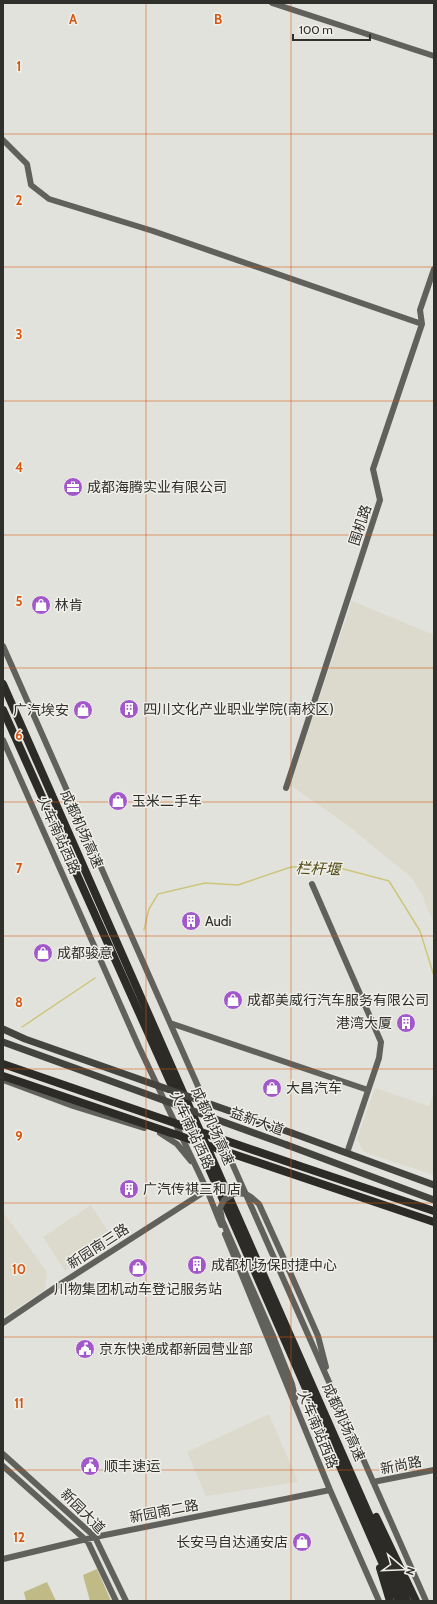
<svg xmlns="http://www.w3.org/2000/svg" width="437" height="1604" font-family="Cabin,'Noto Sans SC',sans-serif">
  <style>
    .built { fill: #dbdacc }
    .green { fill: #bfba86 }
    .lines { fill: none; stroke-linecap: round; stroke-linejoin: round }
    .stream { stroke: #cdc67c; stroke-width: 1.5 }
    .secondary { stroke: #60605c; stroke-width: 6 }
    .primary { stroke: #43433f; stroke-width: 7 }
    .highway { stroke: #2c2b27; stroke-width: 8 }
    .secondary-bridge { stroke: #60605c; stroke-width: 6 }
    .primary-bridge { stroke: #43433f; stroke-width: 7 }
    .highway-bridge { stroke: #2c2b27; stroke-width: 8 }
    .grid { fill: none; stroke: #d6550f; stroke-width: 1; stroke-opacity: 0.55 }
    .labels { text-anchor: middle; stroke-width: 3; stroke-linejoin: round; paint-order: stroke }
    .poi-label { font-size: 14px; fill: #2f2f2c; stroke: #f0efe9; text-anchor: start }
    .street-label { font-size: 14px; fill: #2f2f2c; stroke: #f0efe9 }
    .water-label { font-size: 15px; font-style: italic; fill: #524c14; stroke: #f0efe9 }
    .grid-label { font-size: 13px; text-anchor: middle; font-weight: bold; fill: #d6550f; stroke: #f0efe9; stroke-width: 3; stroke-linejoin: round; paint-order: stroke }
  </style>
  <rect width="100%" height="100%" fill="#e2e2dc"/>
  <path class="built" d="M352 601 434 635V923L427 908 423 896 412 878 346 824 290 785Z
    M375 1088 429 1106 434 1093V1175L364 1152 357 1139Z
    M91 1205 113 1239 65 1271 43 1237Z
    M3 1212 47 1272 45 1290 3 1317Z
    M269 1414 298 1482 206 1496 187 1452Z"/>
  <path class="green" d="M97 1569 111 1601H90L83 1575Z
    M47 1582 56 1601H26L24 1592Z"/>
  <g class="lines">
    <path class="stream" d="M144 930 149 909 158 894 205 883 238 885 291 867H336L389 881 420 931 434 976
      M22 1027 95 978"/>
    <path class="secondary" d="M272 3 434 56
      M3 140 27 164 31 185 49 199 153 231 422 324
      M3 646 426 1601
      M3 740 139 1047 207 1190 221 1225
      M286 788 380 500 373 469 422 324 420 310 434 269
      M312 884 381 1042 379 1058 347 1153
      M170 1023 368 1090
      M3 1080 73 1106 144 1128
      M160 1133 177 1144 191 1161
      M225 1234 330 1490 379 1601
      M289 1270 318 1336 326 1367
      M3 1323 62 1283 207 1190
      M273 1336 292 1384 295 1398
      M3 1454 95 1537 126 1601
      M3 1466 88 1542 116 1601
      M373 1482 434 1470
      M3 1559 95 1537 330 1490"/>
    <path class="primary" d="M292 1133 434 1185
      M287 1145 434 1200"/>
    <path class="highway" d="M3 684 407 1601
      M3 710 234 1224 399 1601
      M294 1164 434 1211
      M376 1517 416 1601
      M380 1568 390 1601"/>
    <path class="secondary-bridge" d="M273 1336 222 1220 220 1208 224 1200 235 1193 246 1194 251 1197 259 1204 289 1270"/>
    <path class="primary-bridge" d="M3 1029 25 1039 292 1133
      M3 1042 287 1145"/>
    <path class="highway-bridge" d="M3 1064 294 1164
      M3 1076 434 1222"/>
  </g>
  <path class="grid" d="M146 3V1601M291 3V1601M3 134H434M3 267H434M3 401H434M3 535H434M3 668H434M3 802H434M3 936H434M3 1069H434M3 1203H434M3 1337H434M3 1470H434"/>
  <defs>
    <g id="office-disc" transform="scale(1)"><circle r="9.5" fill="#a258cb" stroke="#f0efe9"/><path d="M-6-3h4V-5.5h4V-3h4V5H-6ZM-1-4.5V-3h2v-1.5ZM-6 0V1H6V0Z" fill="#fff"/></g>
    <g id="shop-disc" transform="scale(1)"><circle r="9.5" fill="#a258cb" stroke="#f0efe9"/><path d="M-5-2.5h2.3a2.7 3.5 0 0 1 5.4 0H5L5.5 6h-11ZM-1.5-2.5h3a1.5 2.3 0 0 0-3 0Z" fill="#fff"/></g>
    <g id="building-disc" transform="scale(1)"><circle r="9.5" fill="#a258cb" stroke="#f0efe9"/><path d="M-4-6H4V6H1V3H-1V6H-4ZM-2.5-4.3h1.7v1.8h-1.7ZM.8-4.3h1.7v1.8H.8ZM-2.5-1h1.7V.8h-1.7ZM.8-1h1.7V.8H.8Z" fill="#fff"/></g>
    <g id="civic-disc" transform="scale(1)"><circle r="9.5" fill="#a258cb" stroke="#f0efe9"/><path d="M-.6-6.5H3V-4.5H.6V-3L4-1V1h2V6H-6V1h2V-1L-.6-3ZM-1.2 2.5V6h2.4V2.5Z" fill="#fff"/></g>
  </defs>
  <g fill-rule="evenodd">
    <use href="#office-disc" x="73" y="487"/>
    <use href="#shop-disc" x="41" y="605"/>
    <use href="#building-disc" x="129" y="709"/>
    <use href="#shop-disc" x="83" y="710"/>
    <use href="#shop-disc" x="118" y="801"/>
    <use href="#building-disc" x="191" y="921"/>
    <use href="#shop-disc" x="43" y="953"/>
    <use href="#shop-disc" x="233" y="1000"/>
    <use href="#building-disc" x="406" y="1023"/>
    <use href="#shop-disc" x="272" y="1088"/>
    <use href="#building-disc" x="129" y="1189"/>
    <use href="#building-disc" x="197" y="1265"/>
    <use href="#shop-disc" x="138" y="1268"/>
    <use href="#civic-disc" x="85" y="1349"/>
    <use href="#civic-disc" x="90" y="1466"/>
    <use href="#shop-disc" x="302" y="1542"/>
  </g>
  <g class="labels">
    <g class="poi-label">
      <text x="87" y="492">成都海腾实业有限公司</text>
      <text x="55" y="610">林肯</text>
      <text x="143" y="714">四川文化产业职业学院(南校区)</text>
      <text x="69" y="715" text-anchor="end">广汽埃安</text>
      <text x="132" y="806">玉米二手车</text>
      <text x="205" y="926">Audi</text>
      <text x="57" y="958">成都骏意</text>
      <text x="247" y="1005">成都美威行汽车服务有限公司</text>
      <text x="392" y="1028" text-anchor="end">港湾大厦</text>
      <text x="286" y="1093">大昌汽车</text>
      <text x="143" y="1194">广汽传祺三和店</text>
      <text x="211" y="1270">成都机场保时捷中心</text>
      <text x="138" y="1294" text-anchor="middle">川物集团机动车登记服务站</text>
      <text x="99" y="1354">京东快递成都新园营业部</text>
      <text x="104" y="1471">顺丰速运</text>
      <text x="288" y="1547" text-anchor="end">长安马自达通安店</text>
    </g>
    <g class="street-label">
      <text transform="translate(360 525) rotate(-72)" y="5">围机路</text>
      <text transform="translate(82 829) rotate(66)" y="5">成都机场高速</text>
      <text transform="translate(59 835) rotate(66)" y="5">火车南站西路</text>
      <text transform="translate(257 1121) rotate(20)" y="5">益新大道</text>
      <text transform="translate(213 1126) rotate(66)" y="5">成都机场高速</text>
      <text transform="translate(192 1130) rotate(65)" y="5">火车南站西路</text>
      <text transform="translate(98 1246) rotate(-33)" y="5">新园南三路</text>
      <text transform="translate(344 1422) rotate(66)" y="5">成都机场高速</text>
      <text transform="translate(318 1429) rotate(68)" y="5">火车南站西路</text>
      <text transform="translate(401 1465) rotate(-11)" y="5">新尚路</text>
      <text transform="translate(83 1511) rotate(45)" y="5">新园大道</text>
      <text transform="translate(164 1511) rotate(-11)" y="5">新园南二路</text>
    </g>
    <g class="water-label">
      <text transform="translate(318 869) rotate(2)" y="5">栏杆堰</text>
    </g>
  </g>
  <g class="grid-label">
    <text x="73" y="24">A</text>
    <text x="218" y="24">B</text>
    <text x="19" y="71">1</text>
    <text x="19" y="205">2</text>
    <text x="19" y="339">3</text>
    <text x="19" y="472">4</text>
    <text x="19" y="606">5</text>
    <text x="19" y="740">6</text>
    <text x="19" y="873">7</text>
    <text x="19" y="1007">8</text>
    <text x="19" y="1141">9</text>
    <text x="19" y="1274">10</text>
    <text x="19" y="1408">11</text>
    <text x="19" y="1542">12</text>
  </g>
  <rect width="437" height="1604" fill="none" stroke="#2f2f2c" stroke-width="8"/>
  <g transform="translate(401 1568) rotate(109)" stroke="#f0efe9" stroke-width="3" paint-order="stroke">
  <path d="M0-3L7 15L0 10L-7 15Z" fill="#2f2f2c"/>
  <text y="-6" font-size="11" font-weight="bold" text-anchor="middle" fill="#2f2f2c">N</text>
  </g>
  <path d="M293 34v6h77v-6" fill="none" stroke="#2f2f2c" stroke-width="2"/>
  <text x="299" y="34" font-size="12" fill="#2f2f2c" stroke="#f0efe9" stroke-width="3" paint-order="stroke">100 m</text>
</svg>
